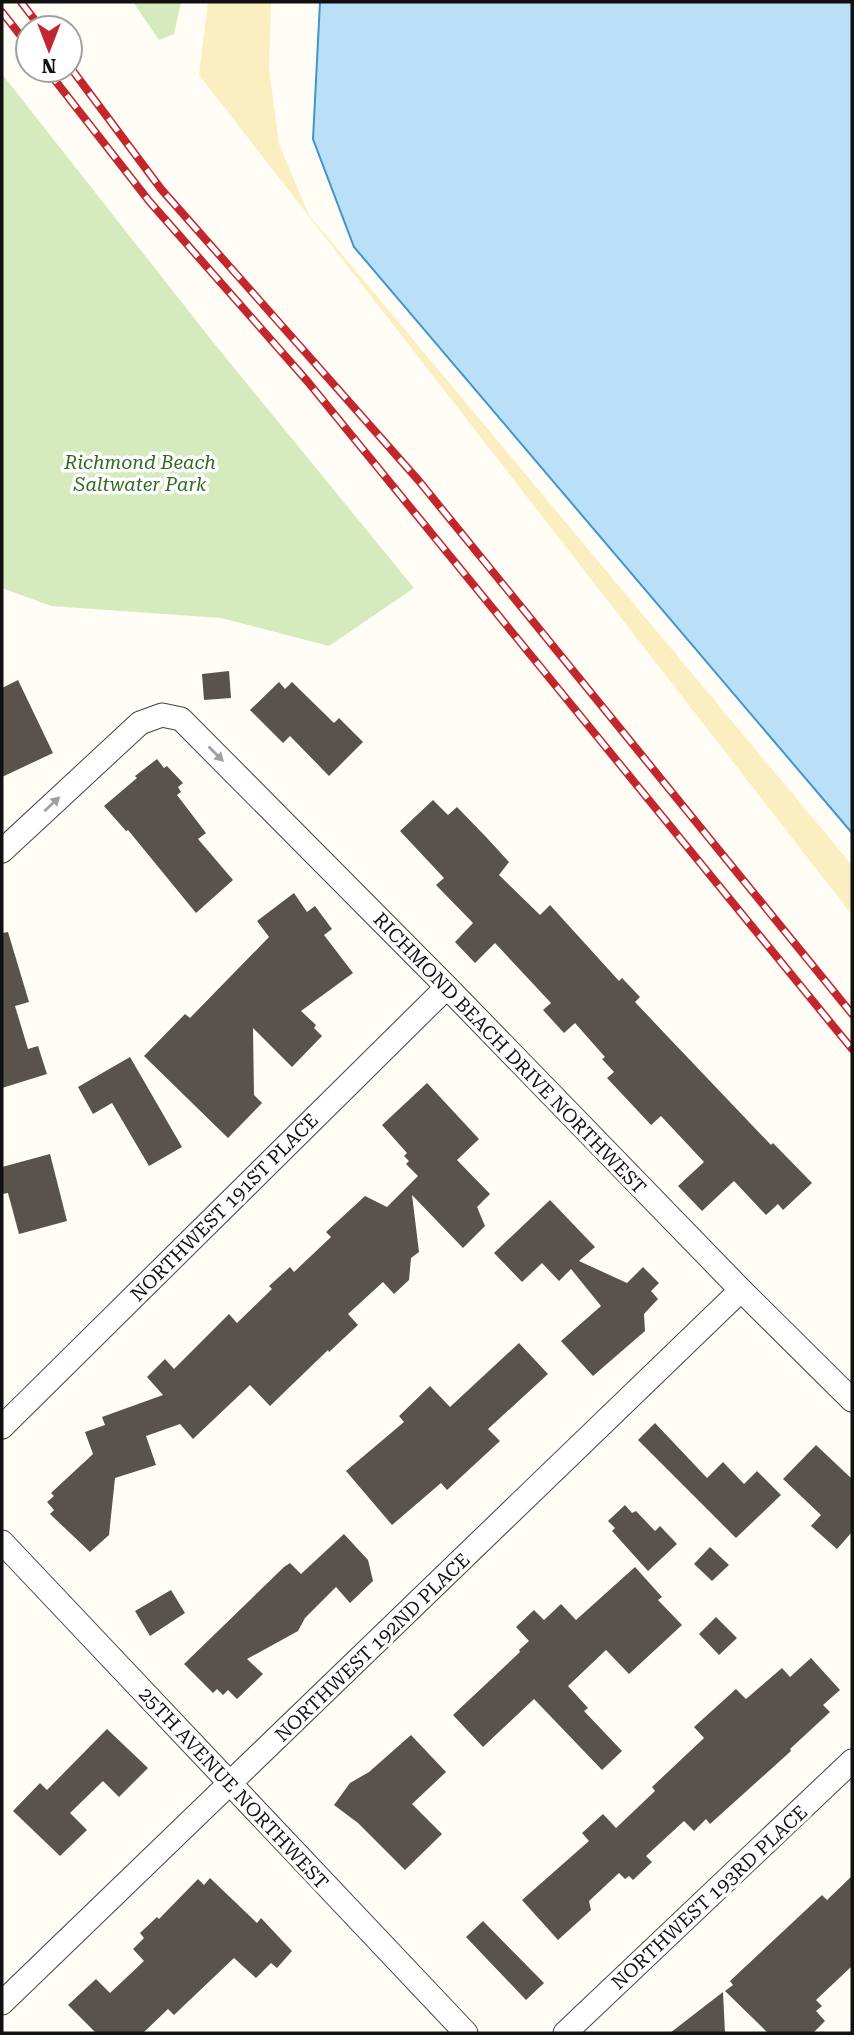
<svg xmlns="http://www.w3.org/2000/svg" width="854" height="2035" font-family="'Roboto Serif',serif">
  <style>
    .green { fill: #d5ebbd }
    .sand { fill: #fbeec1 }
    .water { fill: #b9e0f7; stroke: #3f96cf; stroke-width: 2 }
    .building { fill: #5a524d }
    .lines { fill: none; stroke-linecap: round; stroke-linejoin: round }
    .street-casing { stroke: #444; stroke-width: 25 }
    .street { stroke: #fff; stroke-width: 23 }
    .rail-casing { stroke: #c4262e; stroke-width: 8 }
    .rail { stroke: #fff; stroke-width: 5; stroke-dasharray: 16; stroke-linecap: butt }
    .oneway { fill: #a0a0a0 }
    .labels { text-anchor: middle; stroke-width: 7; stroke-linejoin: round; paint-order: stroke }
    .park-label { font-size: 19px; font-style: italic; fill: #2f6b1f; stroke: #fff }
    .street-label { font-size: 19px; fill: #111; stroke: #fff }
  </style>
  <rect width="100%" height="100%" fill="#fffdf5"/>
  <path class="green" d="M133 2H181L174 34 159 40Z
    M2 74 213 342 414 588 329 646 221 618 51 606 2 588Z"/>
  <path class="sand" d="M208 2H271L269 68 279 144 309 215 852 865V915L199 75Z"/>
  <path class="water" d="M320 2H852V833L354 247 313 139Z"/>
  <path class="building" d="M229 671 231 698 204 700 202 674Z
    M18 680 53 753 2 777V688Z
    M279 682 285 689 292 682 334 723 339 718 363 742 329 776 290 736 283 743 250 710Z
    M157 759 164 768 167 766 183 783 178 787 181 792 177 795 206 833 198 839 233 880 196 913 128 830 126 831 104 806 137 778 135 776Z
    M433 800 448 815 457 807 487 838 509 862 499 875 540 915 550 905 619 981 622 978 640 997 635 1002 669 1038 771 1145 773 1143 812 1183 783 1210 778 1204 766 1215 734 1181 702 1211 678 1186 704 1162 661 1116 651 1125 607 1078 614 1072 602 1059 605 1057 575 1023 564 1033 543 1010 551 1003 495 943 475 963 455 942 473 923 436 885 444 878 400 831Z
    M294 893 307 912 315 906 332 929 324 935 353 973 301 1011 316 1025 314 1028 322 1036 292 1067 253 1028 254 1095 262 1103 228 1138 144 1056 185 1014 190 1018 269 937 257 921Z
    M8 932 29 1002 15 1006 28 1049 38 1046 47 1074 2 1088V933Z
    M130 1057 182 1147 149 1166 112 1103 93 1114 78 1087Z
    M427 1083 479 1139 457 1160 490 1194 477 1207 485 1226 463 1248 412 1195 419 1252 411 1258 409 1280 394 1294 383 1282 348 1314 358 1325 329 1352 328 1350 270 1406 250 1385 193 1439 180 1424 146 1436 156 1465 115 1478 109 1535 90 1552 50 1514 54 1510 47 1502 54 1496 51 1493 93 1454 85 1432 105 1425 102 1417 163 1395 147 1377 165 1359 174 1369 229 1314 237 1323 272 1289 269 1286 290 1267 294 1272 331 1237 326 1232 365 1196 387 1207 418 1176 406 1164 409 1161 404 1156 407 1153 382 1125Z
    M50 1154 67 1221 19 1234 8 1193 2 1194V1167Z
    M550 1200 595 1247 579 1261 627 1283 643 1267 659 1283 651 1291 658 1299 644 1314 645 1331 593 1376 561 1341 601 1306 571 1269 559 1281 542 1263 522 1282 494 1253Z
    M519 1343 548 1374 488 1429 500 1441 447 1490 441 1483 392 1525 346 1471 404 1422 399 1416 430 1386 450 1407Z
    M655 1423 707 1478 723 1462 744 1484 757 1471 781 1495 736 1538 638 1440Z
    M816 1445 852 1479V1532L837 1549 811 1526 821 1515 783 1479Z
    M625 1505 632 1513 636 1511 655 1531 660 1526 677 1544 648 1571 612 1531 615 1528 608 1521Z
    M344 1534 368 1560 373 1581 350 1603 336 1587 305 1618 298 1631 247 1659 263 1674 237 1699 228 1690 223 1695 217 1689 213 1693 184 1664 284 1567 290 1563 301 1574Z
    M710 1547 729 1565 712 1581 694 1564Z
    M635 1567 662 1597 658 1600 682 1625 629 1674 606 1650 568 1686 588 1708 584 1711 622 1751 602 1770 534 1699 483 1747 453 1715 520 1652 519 1650 529 1641 516 1627 534 1610 544 1620 561 1604 576 1620Z
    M171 1590 185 1613 150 1636 135 1611Z
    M716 1617 737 1638 719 1655 699 1634Z
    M811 1658 840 1690 823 1705 830 1712 790 1749 791 1751 710 1824 706 1819 694 1831 684 1821 646 1856 652 1862 633 1880 629 1876 625 1879 619 1873 589 1901 591 1910 558 1940 522 1900 589 1841 582 1833 603 1814 616 1828 655 1791 652 1787 704 1738 694 1727 736 1689 746 1699 782 1668 790 1677Z
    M107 1729 148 1768 119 1797 103 1781 70 1813 87 1830 60 1856 13 1811 40 1783 47 1790Z
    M411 1735 446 1772 412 1804 442 1834 405 1870 358 1823 334 1805 350 1783 369 1772Z
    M852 1876V1966L816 2000 822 2006 816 2011 825 2021 813 2033H768L725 1991 733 1985 730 1981 822 1895 827 1900Z
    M210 1878 257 1923 261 1918 292 1951 277 1968 271 1963 256 1978 234 1958 174 2015 168 2009 143 2033H96L68 2005 96 1979 110 1993 144 1961 133 1949 144 1938 140 1933 157 1917 159 1919 198 1879 204 1885Z
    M483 1921 544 1983 526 2000 466 1937Z
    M723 1992 725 2033H670Z"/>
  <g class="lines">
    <g class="street-casing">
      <path id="street" d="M2 851 140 723 162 715 181 719 447 987 741 1290 852 1400
        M2 1427 447 987
        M2 1542 466 2033
        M2 2003 741 1290
        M565 2033 852 1761"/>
    </g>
    <use href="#street" class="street"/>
    <g class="rail-casing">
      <path id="rail" d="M21 2 41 28
        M2 12 28 45
        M70 67 161 189 419 481 852 1014
        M47 70 149 201 308 382 852 1049"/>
    </g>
    <use href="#rail" class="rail"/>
  </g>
  <defs><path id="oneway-solid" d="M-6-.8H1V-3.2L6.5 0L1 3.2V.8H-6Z" transform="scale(1.75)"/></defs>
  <g class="oneway">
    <use href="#oneway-solid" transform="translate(216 754) rotate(45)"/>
    <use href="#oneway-solid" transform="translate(52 804) rotate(-43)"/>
  </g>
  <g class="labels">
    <g class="park-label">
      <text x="140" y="469">Richmond Beach<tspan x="140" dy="22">Saltwater Park</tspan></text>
    </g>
    <g class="street-label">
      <text transform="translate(510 1053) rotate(46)" y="7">RICHMOND BEACH DRIVE NORTHWEST</text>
      <text transform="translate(224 1207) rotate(-45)" y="7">NORTHWEST 191ST PLACE</text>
      <text transform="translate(372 1647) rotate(-44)" y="7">NORTHWEST 192ND PLACE</text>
      <text transform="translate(234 1788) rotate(47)" y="7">25TH AVENUE NORTHWEST</text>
      <text transform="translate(709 1897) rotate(-43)" y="7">NORTHWEST 193RD PLACE</text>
    </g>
  </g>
  <rect width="854" height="2035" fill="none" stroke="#111111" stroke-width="7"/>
  <g transform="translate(49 49) rotate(180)"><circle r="33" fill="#ffffff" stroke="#a0a0a0" stroke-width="2"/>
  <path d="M0-5L12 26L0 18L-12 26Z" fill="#c4262e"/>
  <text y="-10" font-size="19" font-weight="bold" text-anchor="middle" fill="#111111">N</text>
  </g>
</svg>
